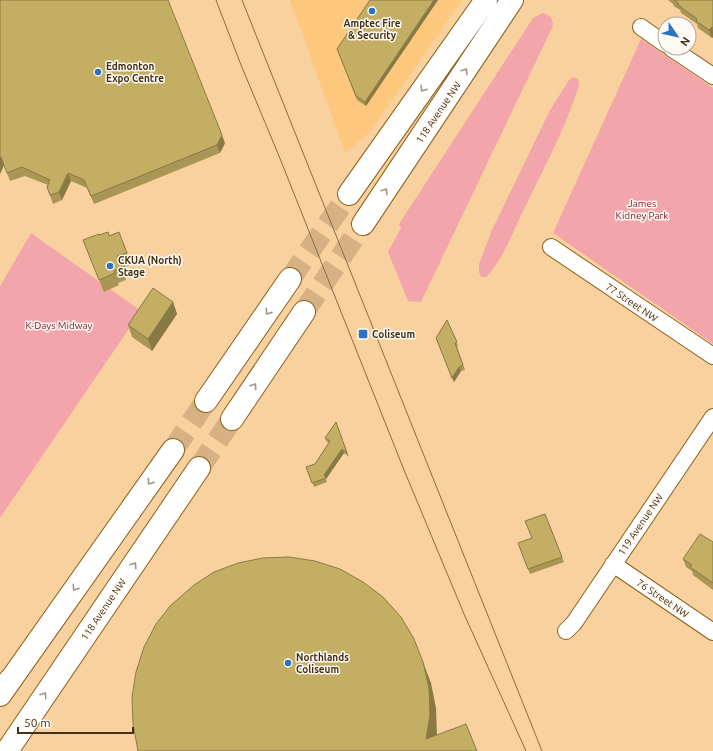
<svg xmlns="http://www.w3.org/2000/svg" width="713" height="751" font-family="Ubuntu,sans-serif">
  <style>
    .built { fill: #fdc77e }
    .green { fill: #f2a6ac }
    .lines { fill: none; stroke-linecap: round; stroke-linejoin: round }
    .secondary-tunnel { stroke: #d5b183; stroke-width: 22; stroke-dasharray: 22 11; stroke-linecap: butt }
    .street-casing { stroke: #8b601a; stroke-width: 18 }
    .secondary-casing { stroke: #8b601a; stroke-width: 24 }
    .primary-casing { stroke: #8b601a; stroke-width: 24 }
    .street { stroke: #fff; stroke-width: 16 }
    .secondary { stroke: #fff; stroke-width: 22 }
    .primary { stroke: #fff; stroke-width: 22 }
    .tram { stroke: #866c48; stroke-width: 1 }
    .wall { fill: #a99655 }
    .shaded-wall { fill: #897a45 }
    .building { fill: #c4ae63; stroke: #897a45 }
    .oneway { stroke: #a1988a }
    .poi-dot { fill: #2a72c3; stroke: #fef9f2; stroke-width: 1.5 }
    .labels { text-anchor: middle; stroke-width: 3; stroke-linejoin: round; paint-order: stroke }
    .poi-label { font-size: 10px; font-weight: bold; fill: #433015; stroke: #fef9f2; text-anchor: start }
    .street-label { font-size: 10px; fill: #433015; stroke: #fef9f2 }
    .park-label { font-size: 10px; fill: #74142a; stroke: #fef9f2 }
  </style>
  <rect width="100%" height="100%" fill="#f9d19e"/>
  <path class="built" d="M290 0H462L370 132 345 153Z"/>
  <path class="green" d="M544 13 551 17 553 24 552 28 421 302 408 301 388 252 401 228 399 224 533 18 540 14Z
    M641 39 713 88V344L553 233Z
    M573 77 578 79 579 85C566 127 545 166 526 205 516 225 502 262 486 277H481L479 272V264L492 230 550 110 569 80Z
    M31 233 141 311 0 518V286Z"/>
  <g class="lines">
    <path class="secondary-tunnel" d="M290 279 349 194
      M304 312 363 224
      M173 450 206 401
      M199 468 232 419"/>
    <g class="street-casing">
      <path id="street" d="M641 27 665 44
        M671 48 713 76
        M551 247 713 356
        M613 564 713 632
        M566 631 574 623 713 417"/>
    </g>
    <g class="secondary-casing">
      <path id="secondary" d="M349 194 486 0
        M363 224 512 0
        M206 401 290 279
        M232 419 304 312
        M0 695 173 450
        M7 751 199 468"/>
    </g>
    <g class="primary-casing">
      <path id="primary" d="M0 691 10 680"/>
    </g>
    <use href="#street" class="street"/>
    <use href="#secondary" class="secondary"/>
    <use href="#primary" class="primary"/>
    <path class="tram" d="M216 0 241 65 279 156 404 470 464 614 526 751
      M242 0 542 751"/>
  </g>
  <path class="wall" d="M0 0 225 143 220 153 94 204 87 188 71 181 62 200 53 204 47 187 48 185 25 176 10 181 4 165 0 174Z
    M370 0H438L366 106 357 100 337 49Z
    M668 0H713V37L712 38 698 28 697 24 681 13 680 10 674 6 673 4Z
    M99 235 109 236 127 253 131 265 122 268 126 280 118 283 119 285 104 292 83 240Z
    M173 302 177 314 152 351 132 337 128 325Z
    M447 320 458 346 457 347 465 370 461 371 454 382 436 338Z
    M336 422 349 457 344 453 326 479 327 482 314 487 306 467 315 464 329 443 327 442 325 438Z
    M545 514 564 562 530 574 518 543 532 538Z
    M713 542V590L693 575 692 571 686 567 683 559Z"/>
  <path class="shaded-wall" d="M434 0H438L366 106 365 102Z
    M712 27 713 30V37L712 38 709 30Z
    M222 135 225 143 220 153 217 145Z
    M1 157 4 165 0 174V159Z
    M68 173 71 181 62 200 59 192Z
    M173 302 177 314 152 351 148 339Z
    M459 367 461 371 454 382 452 378Z
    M342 449 344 453 326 479 324 475Z
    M423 662 431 683 436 708 437 736 426 739Z"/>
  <path class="building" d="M0 0H168L222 135 217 145 91 196 84 180 68 173 59 192 50 195 47 187 50 180 22 167 7 173 1 157 0 159Z
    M370 0H434L365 102 356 96 337 49Z
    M674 0H713V28L712 27 709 30 696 21 697 19 678 5 679 4Z
    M108 232 109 236 119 232 127 253 117 256 122 268 114 271 115 273 99 280 83 240 99 234V235Z
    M153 288 173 302 148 339 128 325Z
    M447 320 457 342 455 343 463 365 459 367 452 378 436 338Z
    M336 422 347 453 342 449 324 475 326 478 312 483 306 467 315 464 330 441 325 438Z
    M545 514 562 557 528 569 518 543 532 538 525 521Z
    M700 534 713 542V583L690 567 692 565 683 559Z
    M289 557 315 561 340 569 363 582 383 597 401 617 414 639 423 662 429 688 430 715 426 739 466 724 477 751H138L133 724 132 697 136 672 144 647 156 624 170 606 194 585 214 572 238 563 263 558Z"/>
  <defs><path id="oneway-chevron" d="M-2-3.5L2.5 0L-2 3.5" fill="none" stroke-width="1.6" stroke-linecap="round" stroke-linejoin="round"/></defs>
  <g class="oneway">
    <use href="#oneway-chevron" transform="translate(465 71) rotate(-56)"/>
    <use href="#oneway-chevron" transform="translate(423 89) rotate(125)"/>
    <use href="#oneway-chevron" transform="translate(385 191) rotate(-56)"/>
    <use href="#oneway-chevron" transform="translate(268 312) rotate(125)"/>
    <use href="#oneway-chevron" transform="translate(254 386) rotate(-56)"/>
    <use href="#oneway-chevron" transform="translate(150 482) rotate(125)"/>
    <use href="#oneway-chevron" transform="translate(134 565) rotate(-56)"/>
    <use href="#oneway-chevron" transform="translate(75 588) rotate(125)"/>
    <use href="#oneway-chevron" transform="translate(44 695) rotate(-56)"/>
  </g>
  <g class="poi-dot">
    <circle cx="372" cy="11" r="4"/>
    <circle cx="98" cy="72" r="4"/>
    <circle cx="110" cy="266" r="4"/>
    <rect x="358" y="329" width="10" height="10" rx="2"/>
    <circle cx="288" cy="663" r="4"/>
  </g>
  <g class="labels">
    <g class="poi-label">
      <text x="372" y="27" text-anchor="middle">Amptec Fire<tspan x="372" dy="12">&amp; Security</tspan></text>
      <text x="106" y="70">Edmonton<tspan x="106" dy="12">Expo Centre</tspan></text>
      <text x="118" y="264">CKUA (North)<tspan x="118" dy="12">Stage</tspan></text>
      <text x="372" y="338">Coliseum</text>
      <text x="296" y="661">Northlands<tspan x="296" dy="12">Coliseum</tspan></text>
    </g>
    <g class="street-label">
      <text transform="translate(438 112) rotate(-56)" y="4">118 Avenue NW</text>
      <text transform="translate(632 302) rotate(34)" y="4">77 Street NW</text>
      <text transform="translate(640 524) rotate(-56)" y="4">119 Avenue NW</text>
      <text transform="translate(663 598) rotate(34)" y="4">76 Street NW</text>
      <text transform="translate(103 609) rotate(-56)" y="4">118 Avenue NW</text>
    </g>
    <g class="park-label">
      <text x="642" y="207">James<tspan x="642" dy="12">Kidney Park</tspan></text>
      <text x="59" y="329">K-Days Midway</text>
    </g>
  </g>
  <g transform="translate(677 36) rotate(124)"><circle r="19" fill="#fef9f2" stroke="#b3a99a"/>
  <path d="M0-3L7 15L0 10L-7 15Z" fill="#2a72c3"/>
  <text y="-6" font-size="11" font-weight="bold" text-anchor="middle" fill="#433015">N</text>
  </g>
  <path d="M18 727v6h115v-6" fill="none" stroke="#433015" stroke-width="2"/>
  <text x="24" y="727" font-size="12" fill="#433015" stroke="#fef9f2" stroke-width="3" paint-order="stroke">50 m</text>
</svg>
